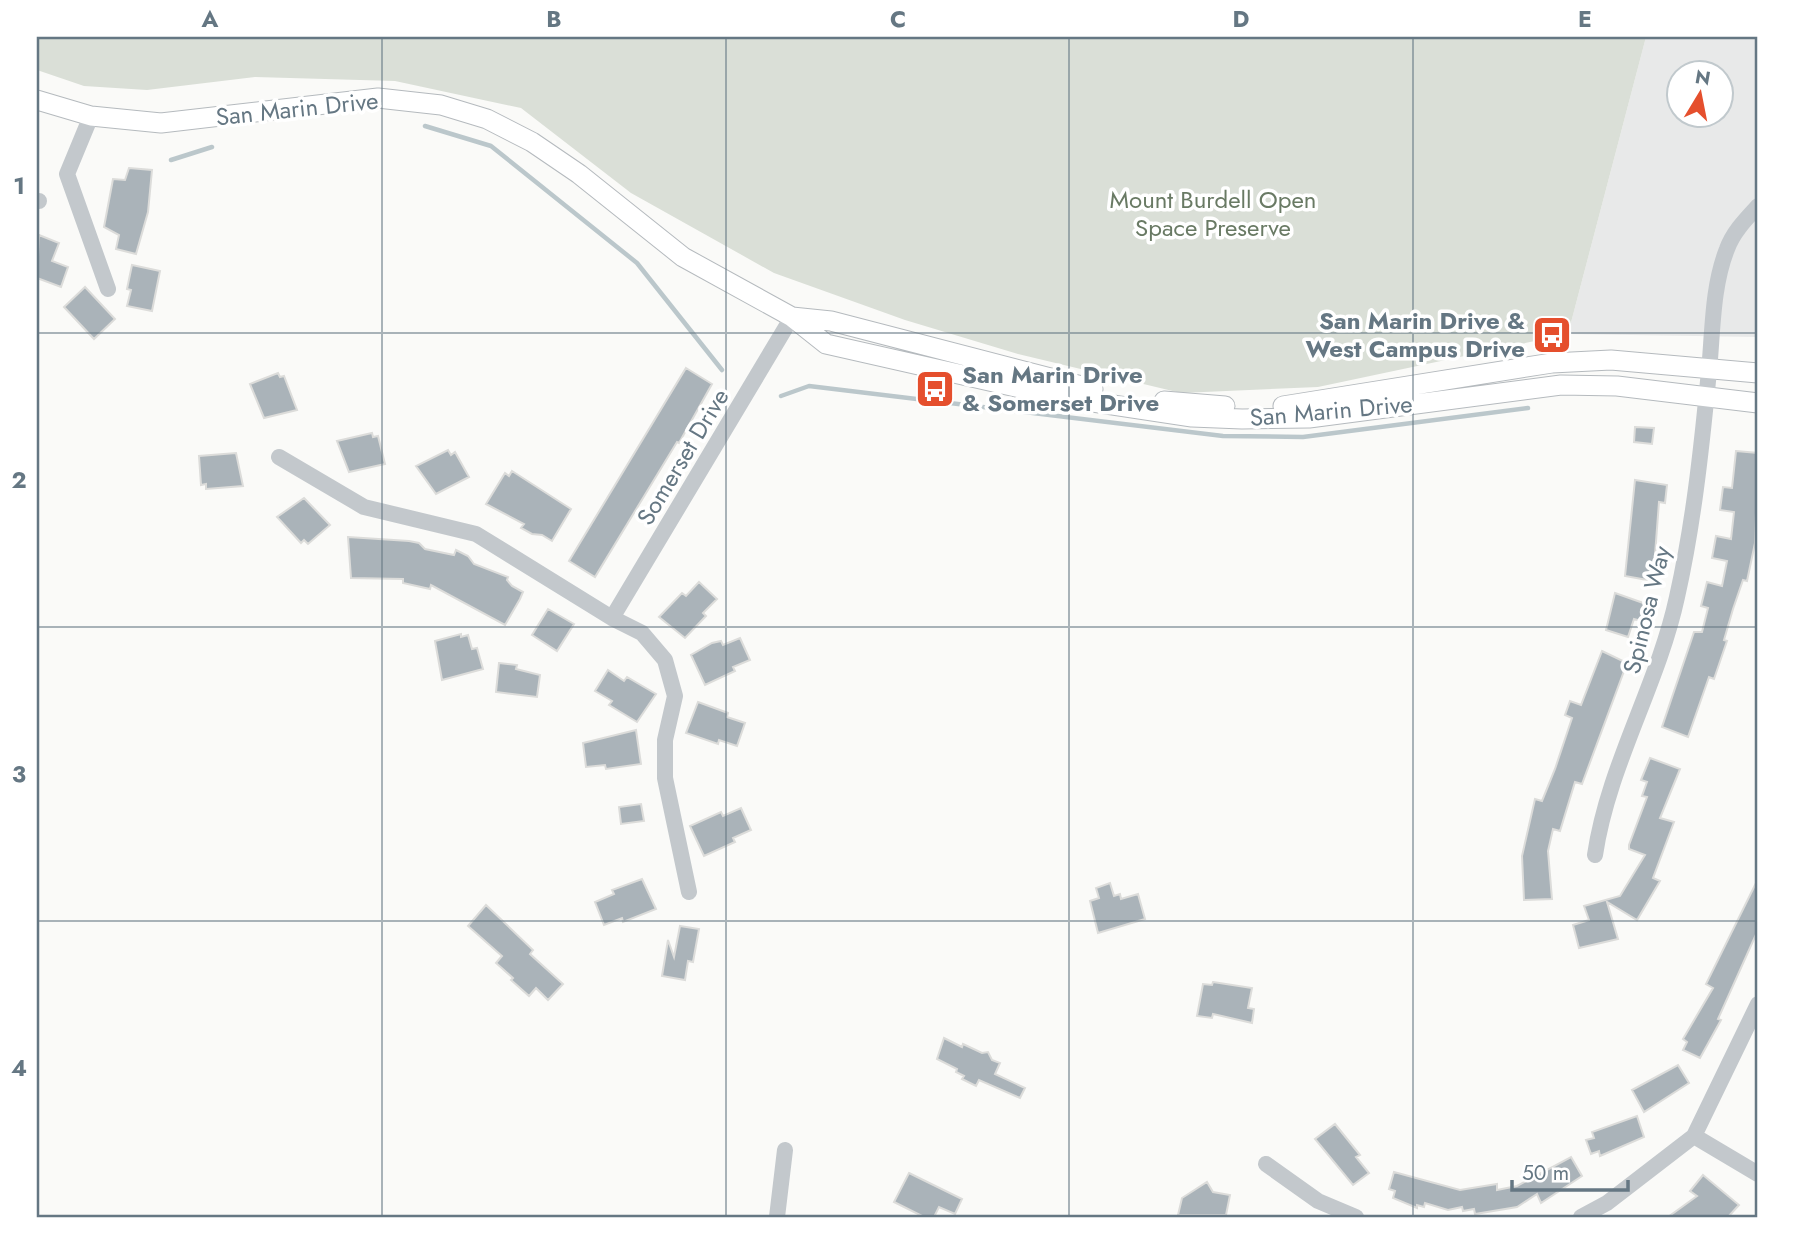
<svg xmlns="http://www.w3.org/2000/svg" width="1795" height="1254" font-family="Jost,sans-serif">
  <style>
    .built { fill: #e8e9e9; fill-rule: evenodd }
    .green { fill: #dadfd7 }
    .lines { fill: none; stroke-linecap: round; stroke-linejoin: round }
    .stream { stroke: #bbc7cb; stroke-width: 4.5 }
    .building { fill: #aab3b9; stroke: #dcdcda; stroke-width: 2 }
    .major-casing { stroke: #b5babe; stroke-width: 21 }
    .minor { stroke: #c3c8cc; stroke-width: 16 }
    .major { stroke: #fff; stroke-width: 19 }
    .grid { fill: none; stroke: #657783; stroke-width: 2; stroke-opacity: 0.55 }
    .labels { text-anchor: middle; stroke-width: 7; stroke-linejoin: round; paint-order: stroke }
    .street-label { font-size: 24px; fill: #657783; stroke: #fff }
    .park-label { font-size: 24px; fill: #697a64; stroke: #fff }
    .poi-label { font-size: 24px; font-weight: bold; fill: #657783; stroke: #fff; text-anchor: end }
    .neatline { fill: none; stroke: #657783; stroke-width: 2.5 }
    .grid-label { font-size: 23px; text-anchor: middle; font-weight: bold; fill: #657783 }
  </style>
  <rect width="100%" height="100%" fill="#fafaf8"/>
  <path class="built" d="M1646 37H1758V337L1568 334ZM1680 74H1722V116H1680Z"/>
  <path class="green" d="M37 37H1646L1568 334 1318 387 1181 393 1018 354 905 320 774 273 631 193 521 108 395 81 255 77 147 90 84 86 37 70Z"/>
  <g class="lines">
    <path class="stream" d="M425 126 491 146 637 263 722 370
      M171 160 212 147
      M781 396 809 386 1223 436 1303 437 1528 408"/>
  </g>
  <path class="building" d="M129 168 152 170 148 212 136 254 116 249 119 235 104 227 113 179 125 180Z
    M39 235 59 243 52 261 68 267 61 287 37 278Z
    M132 265 160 271 152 311 127 306 131 290 127 289Z
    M85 287 115 319 94 339 64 307Z
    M686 368 712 384 679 443 677 442 595 577 569 561Z
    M278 373 280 377 284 376 297 410 264 418 250 384Z
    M1635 427 1654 428 1652 444 1634 442Z
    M372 433 373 437 378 436 385 464 349 472 337 441Z
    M448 450 451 455 455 452 469 477 436 494 416 466Z
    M1736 451 1758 453 1755 543 1747 581 1743 580 1733 609 1724 640 1727 641 1714 679 1709 677 1688 737 1662 727 1694 632H1702L1708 608 1701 606 1707 582 1722 586 1727 561 1712 558 1716 536 1731 539 1734 512 1720 510 1723 487 1732 488Z
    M236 453 243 486 206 489V484L201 485 199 456Z
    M512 471 571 509 552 541 542 535 532 534 521 528 524 524 486 504 505 473 509 476Z
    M1635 480 1667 485 1665 503 1659 502 1653 581 1625 576Z
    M304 498 330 525 308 544 304 540 301 543 277 517Z
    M348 537 409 541 419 543 425 549 454 555 456 550 468 556 474 564 508 577 507 580 512 586 523 592 520 599 505 625 431 585 430 589 403 583V579L351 578Z
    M699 582 717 599 703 613 706 616 685 638 659 617 682 593 686 596Z
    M1615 593 1646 604 1641 621 1634 619 1628 637 1606 630Z
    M548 609 574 624 557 651 532 635Z
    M461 634V637L468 635 472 649 477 648 483 669 442 680 435 641Z
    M740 638 750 660 733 667 735 671 705 685 691 655 712 643 721 641 723 645Z
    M1602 651 1627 663 1582 784 1575 782 1560 831 1553 829 1548 851 1552 899 1524 900 1522 856 1535 799 1542 801 1555 769 1572 718 1565 715 1570 701 1581 705Z
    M499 663 517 665 516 669 540 675 537 697 496 692Z
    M608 670 624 681 627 677 656 694 637 722 609 705 612 701 595 691Z
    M698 702 728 713 727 717 745 723 737 746 719 740 718 744 686 733Z
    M636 730 641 764 606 769 605 765 586 767 583 743Z
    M1650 758 1680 769 1660 818 1674 822 1653 878 1660 881 1637 920 1607 902 1618 939 1579 948 1573 925 1589 920 1584 906 1620 896 1645 855 1629 849V845L1647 797 1642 796 1647 782 1641 780Z
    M641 804 644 821 621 824 619 807Z
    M741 808 751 830 733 838 735 842 704 856 690 826 721 812 723 816Z
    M642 879 656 909 623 922 622 918 604 925 595 902 614 894 612 890Z
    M1758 879V930L1718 1019 1721 1020 1700 1058 1683 1050 1687 1042 1683 1039 1713 988 1706 984Z
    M1110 883 1114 896 1120 894 1121 899 1138 894 1145 919 1098 933 1090 901 1099 898 1096 888Z
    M486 905 533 950 530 954 563 984 548 1000 536 988 529 996 511 980 513 978 496 963 502 956 468 926Z
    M680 926 699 929 693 962 688 961 685 980 662 976 668 940 674 957Z
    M1213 982 1252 988 1248 1008 1254 1009 1252 1023 1213 1014 1212 1018 1197 1016 1203 984 1212 985Z
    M944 1038 962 1047 963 1044 982 1053 988 1052 992 1060 1000 1063 995 1074 1025 1088 1020 1098 979 1080 976 1086 962 1079 964 1076 956 1072 957 1069 937 1059Z
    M1678 1065 1689 1083 1644 1112 1632 1090Z
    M1637 1116 1644 1137 1600 1156 1599 1151 1591 1154 1586 1140 1594 1138 1592 1132Z
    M1335 1124 1360 1155 1356 1157 1369 1173 1353 1185 1315 1139Z
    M1571 1157 1582 1176 1541 1203 1537 1194 1517 1207 1475 1214 1474 1209 1463 1211 1462 1207 1448 1210 1425 1203 1424 1207 1417 1205V1208L1393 1198 1395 1191 1389 1189 1394 1172 1460 1190 1497 1184V1190L1517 1186Z
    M909 1173 962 1199 955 1214 939 1207 934 1217H924L894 1202Z
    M1703 1175 1739 1205 1728 1217H1668L1697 1196 1690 1191Z
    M1207 1182 1213 1192 1230 1195 1226 1215H1178L1182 1198Z"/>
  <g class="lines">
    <g class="major-casing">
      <path id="major" d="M37 100 91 116 161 123 378 98 441 105 487 119 532 142 579 174 683 257 792 317 826 344 1060 397 1192 417 1242 419 1309 418 1561 385 1617 386 1758 403
        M792 317 831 321 1093 389
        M1164 401 1225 406
        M1283 406 1552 363 1611 360 1758 373"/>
    </g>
    <path class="minor" d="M91 116 67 174 108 289
      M37 201H39
      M279 457 364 507 476 534 612 618 642 633 665 660 675 696 665 740V778L689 892
      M612 618 792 317
      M1595 855C1608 766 1658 685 1677 597 1693 526 1701 453 1708 381 1713 338 1711 289 1727 249 1733 232 1746 219 1758 206
      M1694 1136 1758 1174
      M1266 1164 1318 1201 1356 1217
      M777 1217 785 1150
      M1581 1217 1607 1203 1694 1136 1758 1004"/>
    <use href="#major" class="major"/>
  </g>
  <path class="grid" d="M382 37V1217M726 37V1217M1069 37V1217M1413 37V1217M37 333H1758M37 627H1758M37 921H1758"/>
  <defs>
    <g id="bus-square" transform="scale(2.0125)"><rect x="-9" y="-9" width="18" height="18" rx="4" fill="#e54f2d" stroke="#fff"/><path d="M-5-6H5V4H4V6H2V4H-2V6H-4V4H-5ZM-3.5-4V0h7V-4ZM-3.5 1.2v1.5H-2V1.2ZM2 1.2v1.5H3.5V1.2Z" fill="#fff"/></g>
  </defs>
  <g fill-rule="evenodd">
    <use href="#bus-square" x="1552" y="335"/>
    <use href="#bus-square" x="935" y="389"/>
  </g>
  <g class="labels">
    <g class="street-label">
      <text transform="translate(297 109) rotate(-6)" y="8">San Marin Drive</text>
      <text transform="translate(1331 411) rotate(-5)" y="8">San Marin Drive</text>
      <text transform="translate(683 457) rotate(-59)" y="8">Somerset Drive</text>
      <text transform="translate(1647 610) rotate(-76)" y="8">Spinosa Way</text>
    </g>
    <g class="park-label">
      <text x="1213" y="208">Mount Burdell Open<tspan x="1213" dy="28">Space Preserve</tspan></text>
    </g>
    <g class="poi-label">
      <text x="1525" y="329">San Marin Drive &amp;<tspan x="1525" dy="28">West Campus Drive</tspan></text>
      <text x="962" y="383" text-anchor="start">San Marin Drive<tspan x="962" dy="28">&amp; Somerset Drive</tspan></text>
    </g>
  </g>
  <rect width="1795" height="1254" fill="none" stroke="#ffffff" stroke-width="77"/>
  <g transform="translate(1700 94) rotate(10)"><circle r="33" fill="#ffffff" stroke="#c1c9cd" stroke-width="2"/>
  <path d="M0-5L12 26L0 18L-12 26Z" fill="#e54f2d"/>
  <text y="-10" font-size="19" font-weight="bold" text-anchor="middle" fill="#657783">N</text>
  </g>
  <path d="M1512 1180v10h116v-10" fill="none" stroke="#657783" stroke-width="3.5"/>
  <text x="1522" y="1180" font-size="21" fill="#657783" stroke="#ffffff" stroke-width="5" paint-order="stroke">50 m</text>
  <rect x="38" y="38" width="1718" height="1178" class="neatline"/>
  <g class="grid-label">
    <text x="210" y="27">A</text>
    <text x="554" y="27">B</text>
    <text x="898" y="27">C</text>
    <text x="1241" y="27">D</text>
    <text x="1585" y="27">E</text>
    <text x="19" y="194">1</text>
    <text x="19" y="488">2</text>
    <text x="19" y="782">3</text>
    <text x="19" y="1076">4</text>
  </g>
</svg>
